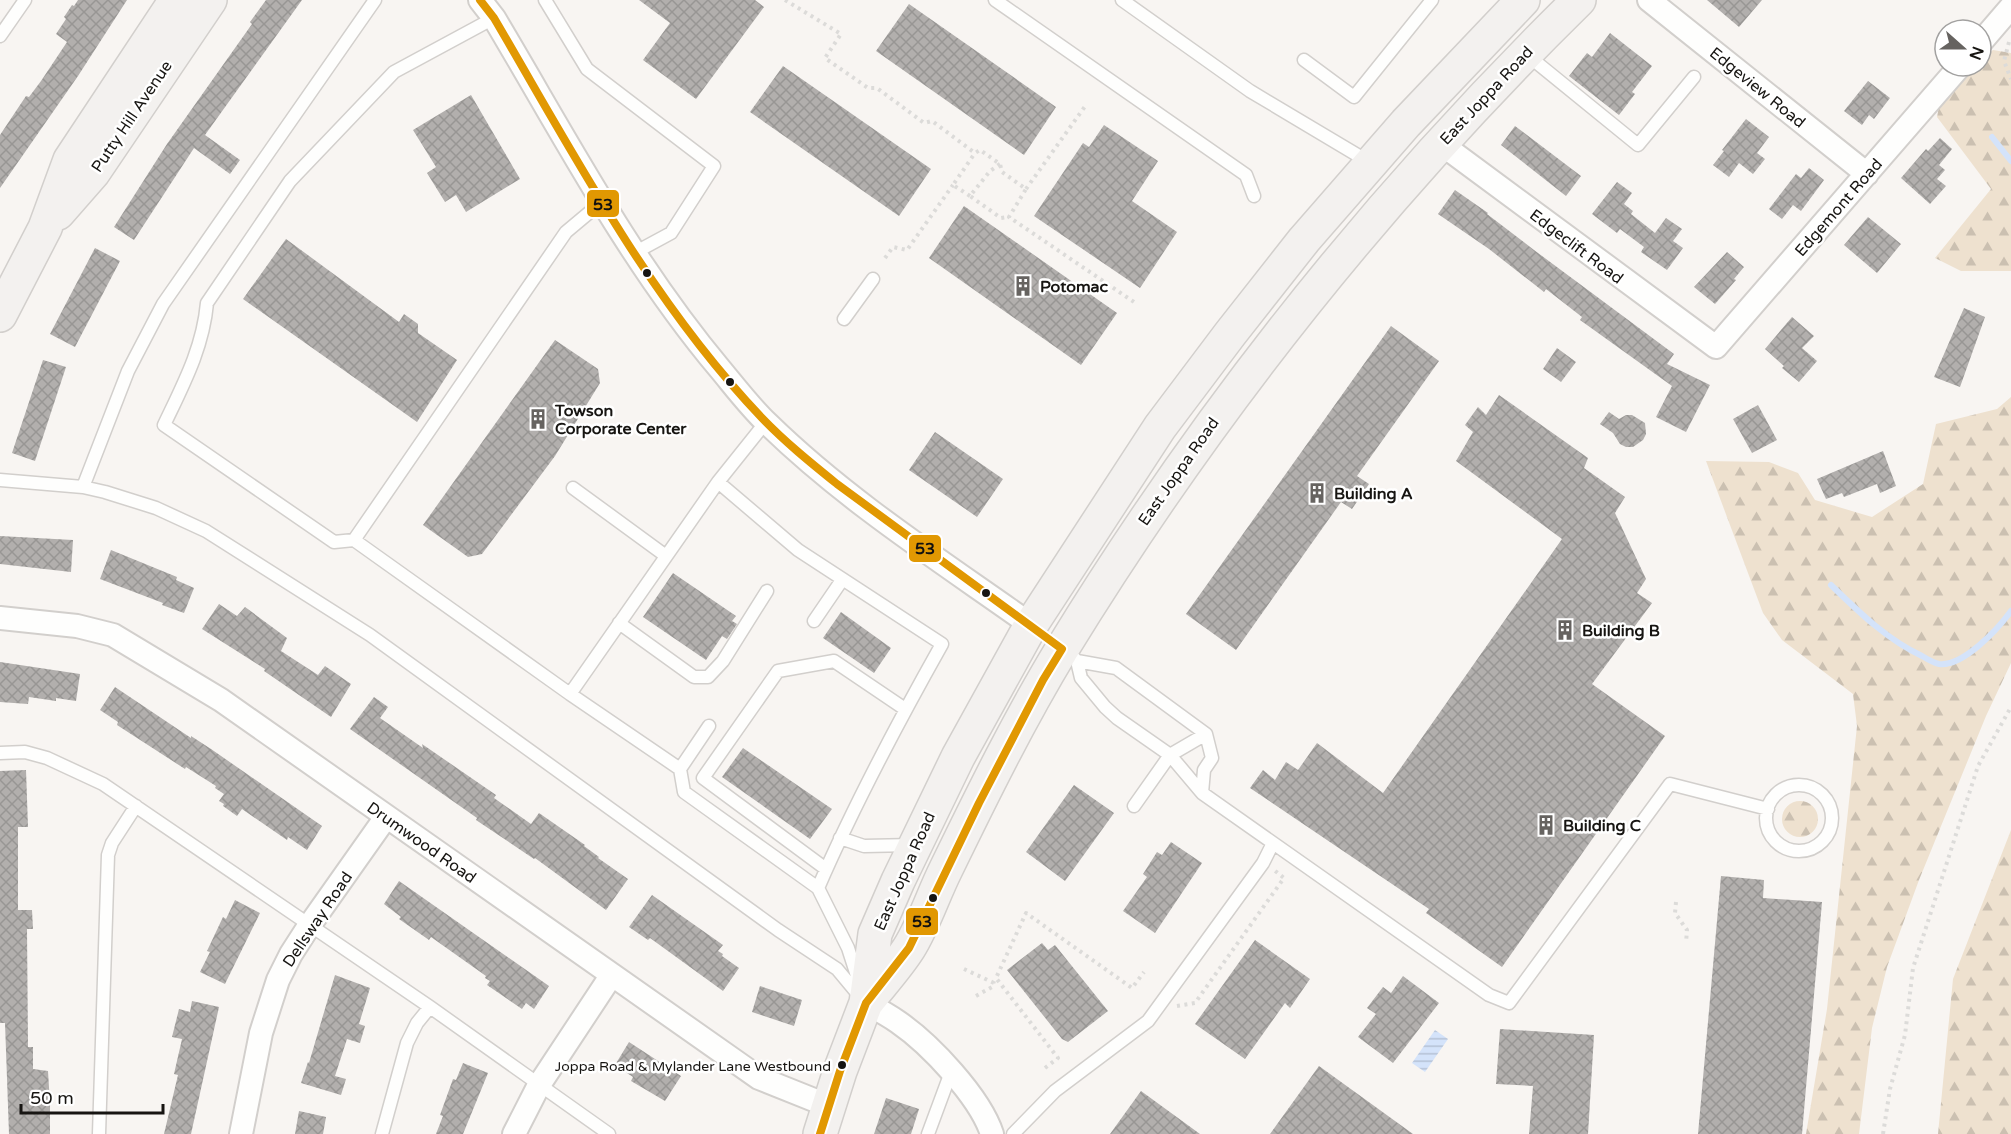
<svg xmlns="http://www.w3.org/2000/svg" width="2011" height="1134" font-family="'Varela Round',sans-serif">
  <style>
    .forest { fill: url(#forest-firs) }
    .water { fill: url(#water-rules) }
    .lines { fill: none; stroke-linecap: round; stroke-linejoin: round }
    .stream { stroke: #d4e3fa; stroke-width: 6 }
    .building { fill: url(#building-cross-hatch) }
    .lane-casing { stroke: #d2cfcc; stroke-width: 15 }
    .street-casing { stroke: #d2cfcc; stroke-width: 26 }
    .secondary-casing { stroke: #d2cfcc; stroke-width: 36 }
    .path { stroke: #dcdbd9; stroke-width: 4; stroke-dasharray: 3 4.5; stroke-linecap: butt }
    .lane { stroke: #fefefd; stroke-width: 12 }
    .street { stroke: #fefefd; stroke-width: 22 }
    .secondary { stroke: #f3f1ef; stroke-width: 33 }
    .bus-1-casing { stroke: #fff; stroke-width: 12 }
    .bus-1 { stroke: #e19802; stroke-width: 8 }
    .bus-dot { fill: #171512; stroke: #fff; stroke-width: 2 }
    .labels { text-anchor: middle; stroke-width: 5; stroke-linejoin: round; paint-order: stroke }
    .bus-label { font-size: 14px; fill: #171512; stroke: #fff; text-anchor: end }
    .street-label { font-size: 16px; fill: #171512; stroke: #fff }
    .poi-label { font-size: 16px; font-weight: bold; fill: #171512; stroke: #fff; text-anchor: start }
    .line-badge { stroke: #fff; stroke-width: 2 }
    .pale-badge-label { font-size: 16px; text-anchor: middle; font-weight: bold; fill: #111 }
  </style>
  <defs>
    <pattern id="forest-firs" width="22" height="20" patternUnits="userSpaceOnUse" patternTransform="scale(1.5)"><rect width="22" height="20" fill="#eee1cf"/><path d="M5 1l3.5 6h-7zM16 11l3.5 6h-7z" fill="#cbc0b1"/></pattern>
    <pattern id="water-rules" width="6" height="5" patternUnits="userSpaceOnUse" patternTransform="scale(1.5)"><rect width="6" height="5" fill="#d4e3fa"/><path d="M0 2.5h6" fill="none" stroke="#b5c2d5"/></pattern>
    <pattern id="building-cross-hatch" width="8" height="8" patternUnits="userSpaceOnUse" patternTransform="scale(1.5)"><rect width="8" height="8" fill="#b2afad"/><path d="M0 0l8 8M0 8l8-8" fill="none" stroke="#989694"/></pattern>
  </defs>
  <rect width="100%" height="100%" fill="#f8f5f2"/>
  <path class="forest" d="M1993 50 2011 53V271H1961L1935 258 1991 189 1937 117 1943 86 1971 66H1981V59Z
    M2011 397V663L1986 716 1919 880 1887 967 1872 1028 1859 1134H1806L1827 1009 1857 726 1853 694 1782 640 1763 613 1706 461 1769 462 1798 473 1815 500 1872 517 1923 484 1936 424 1997 409Z
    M1782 819a18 18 0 1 1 36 0a18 18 0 1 1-36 0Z
    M2011 830V1134H1938L1953 979Z"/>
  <path class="water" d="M1435 1030 1448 1039 1425 1072 1412 1063Z"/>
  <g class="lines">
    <path class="stream" d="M1992 137 2011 161
      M1831 585C1859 612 1886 639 1922 656 1927 659 1934 663 1939 664 1963 667 1998 629 2011 611"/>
  </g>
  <path class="building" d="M78 0H127L78 76 0 188V135L26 96 29 97 41 81 67 42 56 34 66 19 64 17 72 5 74 6Z
    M266 0H302L205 135 240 160 230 174 194 148 134 240 114 227 167 144 252 24 250 22Z
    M639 0H755L764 7 696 99 643 60 670 23Z
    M1707 0H1762L1739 27Z
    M909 4 1056 107 1024 155 876 51Z
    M1610 33 1652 66 1632 92 1635 94 1619 115 1569 76 1587 53 1592 57Z
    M783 66 931 169 899 216 750 112Z
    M1868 81 1890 98 1874 119 1869 115 1862 125 1844 111Z
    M471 95 520 179 466 212 456 195 445 202 427 173 436 167 413 130Z
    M1746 119 1769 137 1757 153 1765 159 1753 174 1739 163 1729 177 1713 165 1724 151 1722 150Z
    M1104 125 1158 161 1132 201 1177 232 1140 288 1034 216 1083 143 1089 147Z
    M1515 126 1581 176 1566 196 1501 145Z
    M1940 138 1952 149 1939 165 1945 170 1937 179 1946 186 1930 204 1901 178 1926 149 1928 151Z
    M1809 168 1824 180 1801 211 1793 205 1782 219 1769 209 1796 174 1801 178Z
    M1617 182 1632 193 1624 204 1633 211 1631 214 1655 233 1666 218 1682 229 1673 241 1683 248 1667 270 1641 252 1644 247 1620 229 1617 233 1592 214Z
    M1455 190 1488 213 1487 214 1534 250 1674 354 1667 364 1710 385 1686 432 1656 417 1672 386 1580 320 1582 317 1546 289 1544 292 1489 249 1438 214Z
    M964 206 1117 313 1081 365 929 258Z
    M1868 217 1901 244 1877 273 1844 245Z
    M286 239 399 322 404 314 418 324V333L457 360 417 422 243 299Z
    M95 248 120 261 75 347 50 334Z
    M1727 252 1744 267 1734 279 1736 280 1715 304 1694 287Z
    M1964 308 1985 317 1960 387 1934 377Z
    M1792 317 1814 336 1802 348 1817 361 1799 382 1782 368 1784 366 1765 349Z
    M1391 326 1439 361 1357 476 1369 484 1352 509 1341 502 1236 650 1186 614Z
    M555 340 598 369 600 383 555 456 482 554 468 557 423 525Z
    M1557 348 1576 362 1561 382 1543 369Z
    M43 360 66 367 35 461 12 453Z
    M1499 395 1588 458 1584 468 1625 497 1615 513 1646 579 1637 593 1652 603 1592 684 1665 736 1502 967 1426 913 1429 909 1250 788 1263 770 1275 780 1286 762 1298 770 1317 743 1383 793 1562 539 1456 461 1473 432 1465 425 1478 407 1486 415Z
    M1758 405 1777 440 1752 453 1733 419Z
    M1609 412 1619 419 1626 415H1632L1645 423 1646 434 1643 440 1633 447H1626L1620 444 1613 433 1600 424Z
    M935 432 1003 479 977 517 909 470Z
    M1883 451 1896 486 1880 493 1877 484 1844 497 1842 493 1826 499 1817 479Z
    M0 536 73 540 71 572 0 564Z
    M111 550 177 577 176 580 194 588 184 613 162 605 163 603 100 579Z
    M673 573 736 616 732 621 737 624 727 639 722 636 706 660 643 617Z
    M219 604 237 616 245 607 287 638 281 651 318 675 325 666 351 684 331 717 264 671 265 669 202 629Z
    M841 612 891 648 874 673 823 638Z
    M0 662 80 674 76 701 56 698V701L29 697 28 704 0 702Z
    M115 687 191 738V736L211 749 322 826 307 850 288 837 287 840 242 809 237 816 223 806 224 804 219 801 224 794 215 788 216 786 186 767 185 769 117 725 118 722 100 710Z
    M374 697 388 707 380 718 423 748 422 744 496 795 494 798 531 824 539 813 585 845 584 846 599 857 598 858 628 879 606 910 535 858 534 859 476 820 477 818 350 729Z
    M743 748 832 809 810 839 722 777Z
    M26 770 28 827H18V910H32L33 929H27L28 1047H33V1069L48 1071 50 1104V1134H9L5 1023H0V771Z
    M1074 785 1114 813 1065 881 1026 852Z
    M1171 842 1202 863 1155 933 1123 911 1147 877 1143 874 1157 852 1162 855Z
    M1721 876 1764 880 1763 898 1822 902 1802 1134H1698Z
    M399 881 549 986 534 1009 526 1003 522 1009 487 985 490 981 485 978 486 976 431 937 429 940 399 919 401 917 384 904Z
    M652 895 723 945 718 951 723 954 722 956 739 968 723 991 650 938 648 940 629 927Z
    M235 900 260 913 225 984 200 972 210 952 207 951 223 917 226 919Z
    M1255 940 1310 979 1290 1008 1285 1003 1245 1059 1195 1024Z
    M1042 943 1048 950 1055 945 1108 1011 1068 1042 1062 1039 1007 970Z
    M335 975 370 988 359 1024 365 1026 360 1043 347 1039 335 1076 346 1079 341 1095 301 1083 308 1062 309 1063Z
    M1403 976 1439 1003 1393 1063 1358 1037 1376 1014 1367 1008 1383 987 1391 993Z
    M760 986 802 1000 794 1026 752 1012Z
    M192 1001 219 1007 191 1134H164L178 1075 174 1074 182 1039 172 1037 179 1009 190 1012Z
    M1500 1029 1594 1035 1588 1134H1529L1533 1086 1496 1084Z
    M629 1042 681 1076 665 1101 631 1081 633 1077 615 1065Z
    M463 1063 488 1073 463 1134H436L443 1116 440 1115 453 1079 456 1080Z
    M1319 1066 1413 1134H1270Z
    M1141 1091 1200 1134H1110Z
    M886 1098 919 1109 911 1134H874Z
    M299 1111 326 1117 323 1134H295Z"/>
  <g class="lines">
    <g class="lane-casing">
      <path id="lane" d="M545 0 587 69 714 166 671 233 634 253
        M995 0 1246 175 1254 196
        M1122 0 1250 91 1369 162
        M494 18 394 72 290 181 207 303C203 348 183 385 164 425L334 542 354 540 566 232 603 201
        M0 36 25 0
        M1526 54 1638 145 1694 77
        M1304 60 1354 97 1432 0
        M844 319 873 279
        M0 480 83 487 105 492 156 508 206 531 370 635 778 930 837 969 862 999
        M718 482 798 550 942 644C897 724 854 805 818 888
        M83 487 128 371 163 304 375 0
        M573 488 666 556
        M354 540 570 694
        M814 621 842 580
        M619 623 694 677H708L723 661 767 591
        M1072 656 1077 661 1116 668 1206 734 1212 758 1204 770 1202 793
        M1077 661 1081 678 1105 707 1117 718 1170 755 1202 793 1489 995 1509 1003 1670 784 1768 809
        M709 726 680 769 684 792 818 888 848 948 858 979
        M0 753 25 752 47 758 103 784 430 1007 609 1134
        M680 769 570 694 718 482 766 422
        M1766 818a33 33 0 1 1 66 0a33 33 0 1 1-66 0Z
        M1134 806 1170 755 1206 734
        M840 838 864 846 913 845
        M826 869 703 778 778 671 834 661 905 709
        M99 1134 108 855 112 843 136 806
        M382 1134 407 1043 417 1023 430 1007
        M928 1134 951 1072
        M1013 1134 1055 1091 1148 1021 1263 863 1273 843"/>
    </g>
    <g class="street-casing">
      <path id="street" d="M480 0 494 18C565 137 630 262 720 369 735 387 750 407 768 424 847 501 941 561 1031 625
        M1649 0 1867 174
        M1981 42 2011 7
        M1440 143 1716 347 1960 66
        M0 618 77 626 113 635 221 700 759 1078 829 1106
        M866 1003C877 1009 888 1015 898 1022 930 1044 980 1097 992 1134
        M241 1134 261 1033 278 980 291 954 309 926 386 817
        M514 1134 539 1085 611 976"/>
    </g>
    <g class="secondary-casing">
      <path id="secondary" d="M58 213 93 173 210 0
        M0 315 45 228 70 160 176 0
        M867 1002C881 984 897 967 909 948 924 924 933 895 946 869 982 795 1019 720 1062 649 1208 411 1379 196 1579 0
        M820 1134 840 1071 866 1003 875 934 898 881 958 757 1031 625 1160 427 1230 334 1304 240 1406 123 1523 0"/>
    </g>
    <path class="path" d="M785 0 841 34 825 58 868 88H877L924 123 932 121 975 153 980 150 1000 164 1002 172 1026 189 1009 217 1134 302
      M2009 42 2004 61 2011 79
      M1000 164 990 171 970 196 1001 218 1008 217
      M1026 189 1086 105
      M970 196 953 185 975 153
      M885 258 893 247 907 250 953 185
      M1676 902 1675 913 1687 930 1686 943
      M964 969 994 983
      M976 996 992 987 994 981
      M1177 1006 1195 1003 1284 878 1274 870
      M1045 1068 1058 1058 996 978 1026 913 1132 988 1144 972
      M1883 1134 1890 1089 1905 1035 1913 968 1978 766 2011 707"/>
    <use href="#lane" class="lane"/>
    <use href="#street" class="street"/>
    <use href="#secondary" class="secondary"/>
    <g class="bus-1-casing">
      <path id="bus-1" d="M480 0 494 18C575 156 651 302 762 418 785 442 811 463 837 484L1062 649 1043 680 979 803 909 948 866 1003 840 1071 820 1134"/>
    </g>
    <use href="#bus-1" class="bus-1"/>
  </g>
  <defs>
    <g id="building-bare" transform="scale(1.62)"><path d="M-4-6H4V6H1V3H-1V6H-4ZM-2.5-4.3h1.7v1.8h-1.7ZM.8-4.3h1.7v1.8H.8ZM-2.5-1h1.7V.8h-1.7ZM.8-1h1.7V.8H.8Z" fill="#666360" stroke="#fff" stroke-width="2.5" paint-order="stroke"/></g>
  </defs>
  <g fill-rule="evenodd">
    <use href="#building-bare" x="1023" y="286"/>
    <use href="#building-bare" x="538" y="419"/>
    <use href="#building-bare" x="1317" y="493"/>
    <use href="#building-bare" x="1565" y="630"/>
    <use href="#building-bare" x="1546" y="825"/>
  </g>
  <g class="bus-dot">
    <circle cx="647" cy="273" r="5"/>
    <circle cx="730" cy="382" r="5"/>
    <circle cx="986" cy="593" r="5"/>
    <circle cx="933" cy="898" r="5"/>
    <circle cx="842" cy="1065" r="5"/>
  </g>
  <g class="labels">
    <g class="bus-label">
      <text x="831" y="1071">Joppa Road &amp; Mylander Lane Westbound</text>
    </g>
    <g class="street-label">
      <text transform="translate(1758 87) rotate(39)" y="6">Edgeview Road</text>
      <text transform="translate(1486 95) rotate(-47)" y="6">East Joppa Road</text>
      <text transform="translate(131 116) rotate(-56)" y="6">Putty Hill Avenue</text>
      <text transform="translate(1838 207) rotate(-49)" y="6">Edgemont Road</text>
      <text transform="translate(1577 246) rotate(37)" y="6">Edgeclift Road</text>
      <text transform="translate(1178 471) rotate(-55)" y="6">East Joppa Road</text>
      <text transform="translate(422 842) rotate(35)" y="6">Drumwood Road</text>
      <text transform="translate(904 871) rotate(-66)" y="6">East Joppa Road</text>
      <text transform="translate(317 919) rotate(-56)" y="6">Dellsway Road</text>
    </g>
    <g class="poi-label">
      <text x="1040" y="292">Potomac</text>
      <text x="555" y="416">Towson<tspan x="555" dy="18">Corporate Center</tspan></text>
      <text x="1334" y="499">Building A</text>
      <text x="1582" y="636">Building B</text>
      <text x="1563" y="831">Building C</text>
    </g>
  </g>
  <g class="line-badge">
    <rect x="586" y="189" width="34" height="29" rx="6" fill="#e19802"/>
    <rect x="908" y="534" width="34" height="29" rx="6" fill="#e19802"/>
    <rect x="905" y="907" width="34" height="29" rx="6" fill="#e19802"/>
  </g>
  <g class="pale-badge-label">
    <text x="603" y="210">53</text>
    <text x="925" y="554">53</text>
    <text x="922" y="927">53</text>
  </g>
  <g transform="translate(1963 48) rotate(111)"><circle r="28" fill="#ffffff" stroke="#a2a1a0" stroke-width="1.5"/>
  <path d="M0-4.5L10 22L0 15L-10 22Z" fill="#666360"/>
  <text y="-9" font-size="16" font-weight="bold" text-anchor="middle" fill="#171512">N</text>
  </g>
  <path d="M21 1104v9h142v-9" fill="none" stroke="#171512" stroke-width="3"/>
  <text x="30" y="1104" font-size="18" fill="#171512" stroke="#ffffff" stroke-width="4.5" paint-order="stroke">50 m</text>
</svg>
